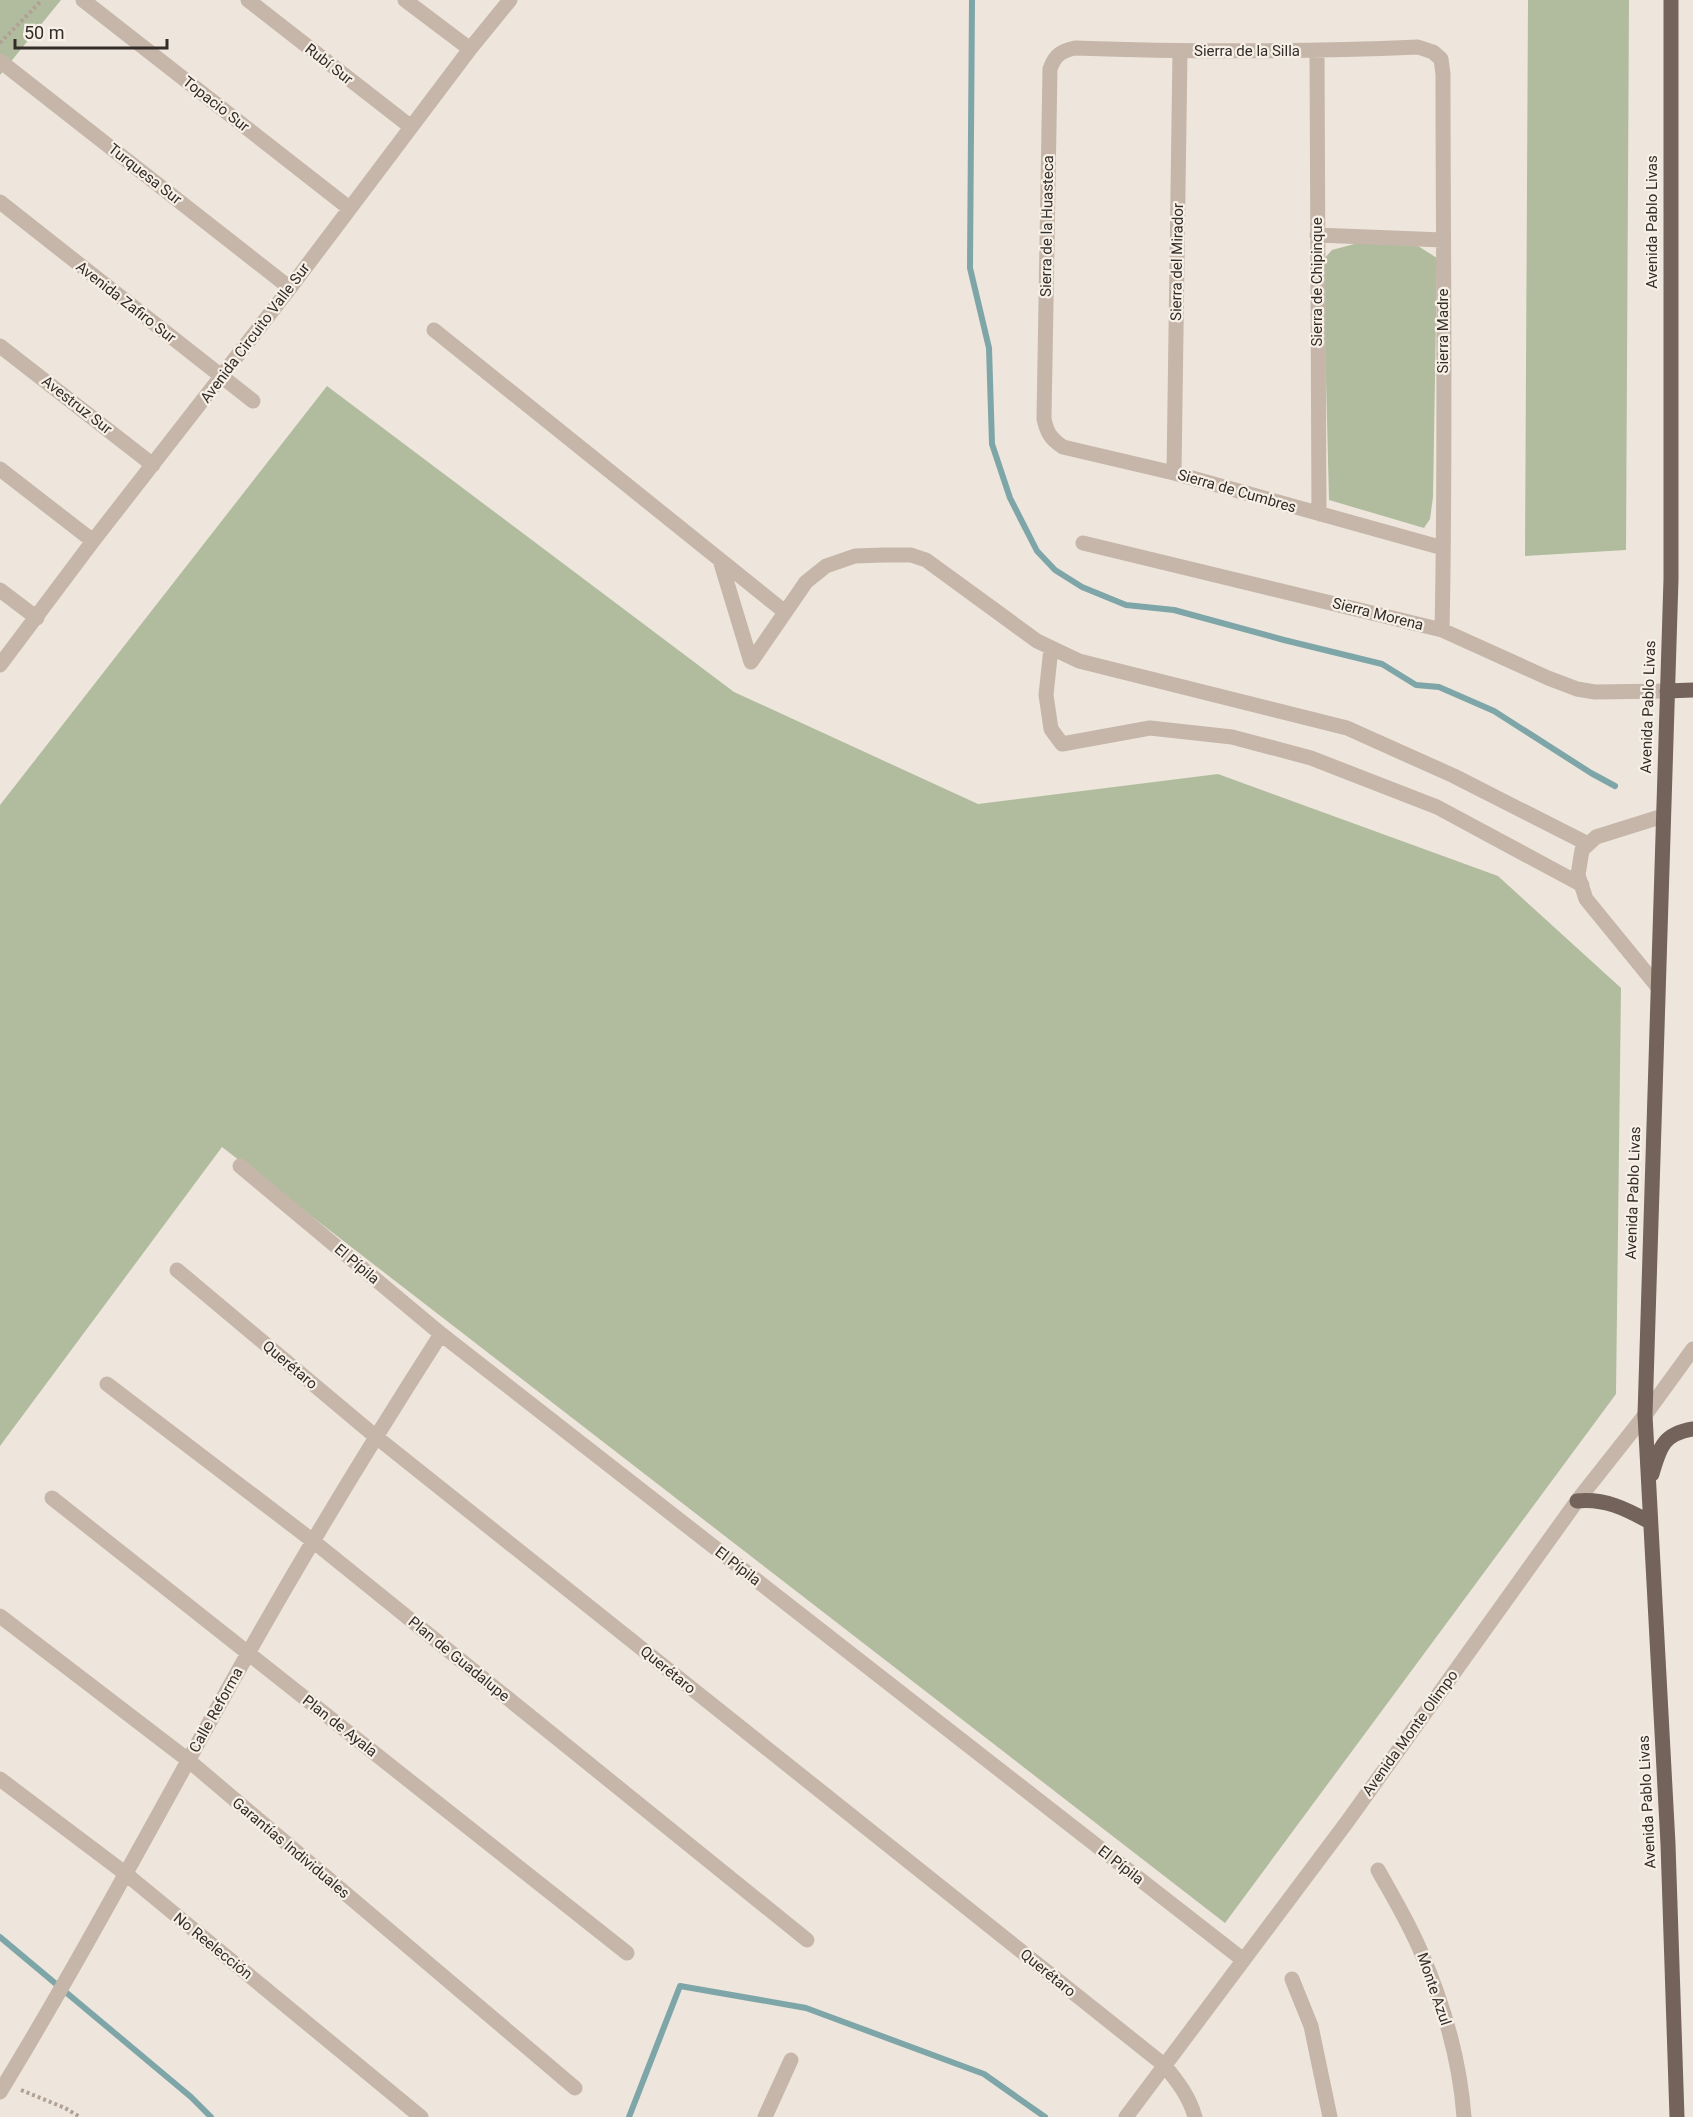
<svg xmlns="http://www.w3.org/2000/svg" width="1693" height="2117" font-family="Roboto,sans-serif">
  <style>
    .green { fill: #b1bc9e }
    .lines { fill: none; stroke-linecap: round; stroke-linejoin: round }
    .stream { stroke: #7ea6a8; stroke-width: 6 }
    .path { stroke: #b1a094; stroke-width: 4; stroke-dasharray: 3 3; stroke-linecap: butt }
    .minor { stroke: #c5b6a9; stroke-width: 15 }
    .major { stroke: #73635b; stroke-width: 15 }
    .labels { text-anchor: middle; stroke-width: 4.5; stroke-linejoin: round; paint-order: stroke }
    .street-label { font-size: 15px; fill: #332c28; stroke: #f7f0e7 }
  </style>
  <rect width="100%" height="100%" fill="#eee6dc"/>
  <path class="green" d="M0 0H61L0 75Z
    M1528 0H1629L1626 550 1525 556Z
    M1358 243 1418 246 1437 258 1433 497 1430 519 1424 528 1329 500 1323 260 1332 250Z
    M327 386 734 692 978 804 1218 774 1498 876 1621 988 1616 1394 1225 1923 222 1147 0 1446V805Z"/>
  <g class="lines">
    <path class="stream" d="M972 0 970 268 989 348 992 444 1010 498 1037 551 1055 570 1082 587 1126 605 1174 610 1284 640 1382 664 1416 685 1439 687 1494 711 1591 773 1615 786
      M0 1937 191 2097 211 2117
      M629 2117 680 1986 806 2008 984 2074 1045 2117"/>
    <path class="path" d="M0 43 42 0
      M21 2090 65 2108 80 2117"/>
    <path class="minor" d="M83 0 349 208
      M248 0 411 127
      M405 0 470 49
      M1317 51 1319 514
      M0 61 290 288
      M0 202 253 401
      M1317 235 1443 240
      M434 330 785 612
      M0 346 153 465
      M0 469 93 541
      M1174 473 1180 51
      M1083 543 1442 630 1548 678 1577 689 1595 692 1667 691
      M720 560 751 662
      M0 590 37 618
      M1442 630C1446 445 1443 259 1443 74L1441 59 1433 52 1418 47C1304 52 1190 52 1075 48 1061 51 1055 55 1050 69L1044 419C1047 433 1051 439 1063 447L1174 473 1443 548
      M1051 648 1046 695 1051 729 1062 744 1150 728 1232 737 1311 758 1437 807 1582 885
      M751 662 806 582 826 566 855 556 884 555H911L926 560 1037 641 1079 661 1347 728 1454 776 1588 844
      M0 665 93 541 290 288 470 49 510 0
      M1657 986 1586 899 1578 875 1582 850 1596 837 1663 816
      M240 1166 441 1334 1242 1959
      M177 1270 375 1436 1164 2065C1178 2082 1189 2096 1195 2117
      M107 1384 313 1541 807 1940
      M52 1498 627 1953
      M0 1616 188 1760 575 2088
      M0 1779 126 1874 421 2117
      M1378 1870C1393 1897 1409 1923 1421 1952 1443 2003 1460 2061 1464 2117
      M1292 1979 1311 2026 1330 2117
      M0 2092C87 1949 164 1802 246 1657 308 1547 373 1440 441 1334
      M765 2117 791 2060
      M1126 2117 1347 1822 1577 1501 1645 1415 1693 1349"/>
    <path class="major" d="M1671 0V579L1645 1415 1668 1844 1677 2117
      M1667 691 1693 690
      M1652 1474C1660 1447 1663 1434 1693 1429
      M1577 1501C1605 1498 1626 1509 1650 1522"/>
  </g>
  <g class="labels">
    <g class="street-label">
      <text x="1247" y="56">Sierra de la Silla</text>
      <text transform="translate(329 64) rotate(38)" y="5">Rubí Sur</text>
      <text transform="translate(216 104) rotate(38)" y="5">Topacio Sur</text>
      <text transform="translate(145 174) rotate(38)" y="5">Turquesa Sur</text>
      <text transform="translate(1652 222) rotate(-90)" y="5">Avenida Pablo Livas</text>
      <text transform="translate(1047 226) rotate(-89)" y="5">Sierra de la Huasteca</text>
      <text transform="translate(1177 262) rotate(-89)" y="5">Sierra del Mirador</text>
      <text transform="translate(1317 282) rotate(-90)" y="5">Sierra de Chipinque</text>
      <text transform="translate(126 302) rotate(38)" y="5">Avenida Zafiro Sur</text>
      <text transform="translate(1443 331) rotate(-90)" y="5">Sierra Madre</text>
      <text transform="translate(255 333) rotate(-53)" y="5">Avenida Circuito Valle Sur</text>
      <text transform="translate(77 405) rotate(38)" y="5">Avestruz Sur</text>
      <text transform="translate(1237 491) rotate(16)" y="5">Sierra de Cumbres</text>
      <text transform="translate(1378 614) rotate(14)" y="5">Sierra Morena</text>
      <text transform="translate(1648 707) rotate(-88)" y="5">Avenida Pablo Livas</text>
      <text transform="translate(1633 1193) rotate(-88)" y="5">Avenida Pablo Livas</text>
      <text transform="translate(357 1264) rotate(40)" y="5">El Pípila</text>
      <text transform="translate(290 1365) rotate(40)" y="5">Querétaro</text>
      <text transform="translate(738 1566) rotate(38)" y="5">El Pípila</text>
      <text transform="translate(459 1659) rotate(39)" y="5">Plan de Guadalupe</text>
      <text transform="translate(668 1670) rotate(39)" y="5">Querétaro</text>
      <text transform="translate(216 1710) rotate(-61)" y="5">Calle Reforma</text>
      <text transform="translate(340 1726) rotate(38)" y="5">Plan de Ayala</text>
      <text transform="translate(1410 1733) rotate(-54)" y="5">Avenida Monte Olimpo</text>
      <text transform="translate(1647 1802) rotate(-93)" y="5">Avenida Pablo Livas</text>
      <text transform="translate(291 1848) rotate(40)" y="5">Garantías Individuales</text>
      <text transform="translate(1121 1865) rotate(38)" y="5">El Pípila</text>
      <text transform="translate(213 1946) rotate(39)" y="5">No Reelección</text>
      <text transform="translate(1048 1973) rotate(39)" y="5">Querétaro</text>
      <text transform="translate(1434 1989) rotate(71)" y="5">Monte Azul</text>
    </g>
  </g>
  <path d="M15 39v9h152v-9" fill="none" stroke="#332c28" stroke-width="3"/>
  <text x="24" y="39" font-size="18" fill="#332c28" stroke="#f7f0e7" stroke-width="4.5" paint-order="stroke">50 m</text>
</svg>
